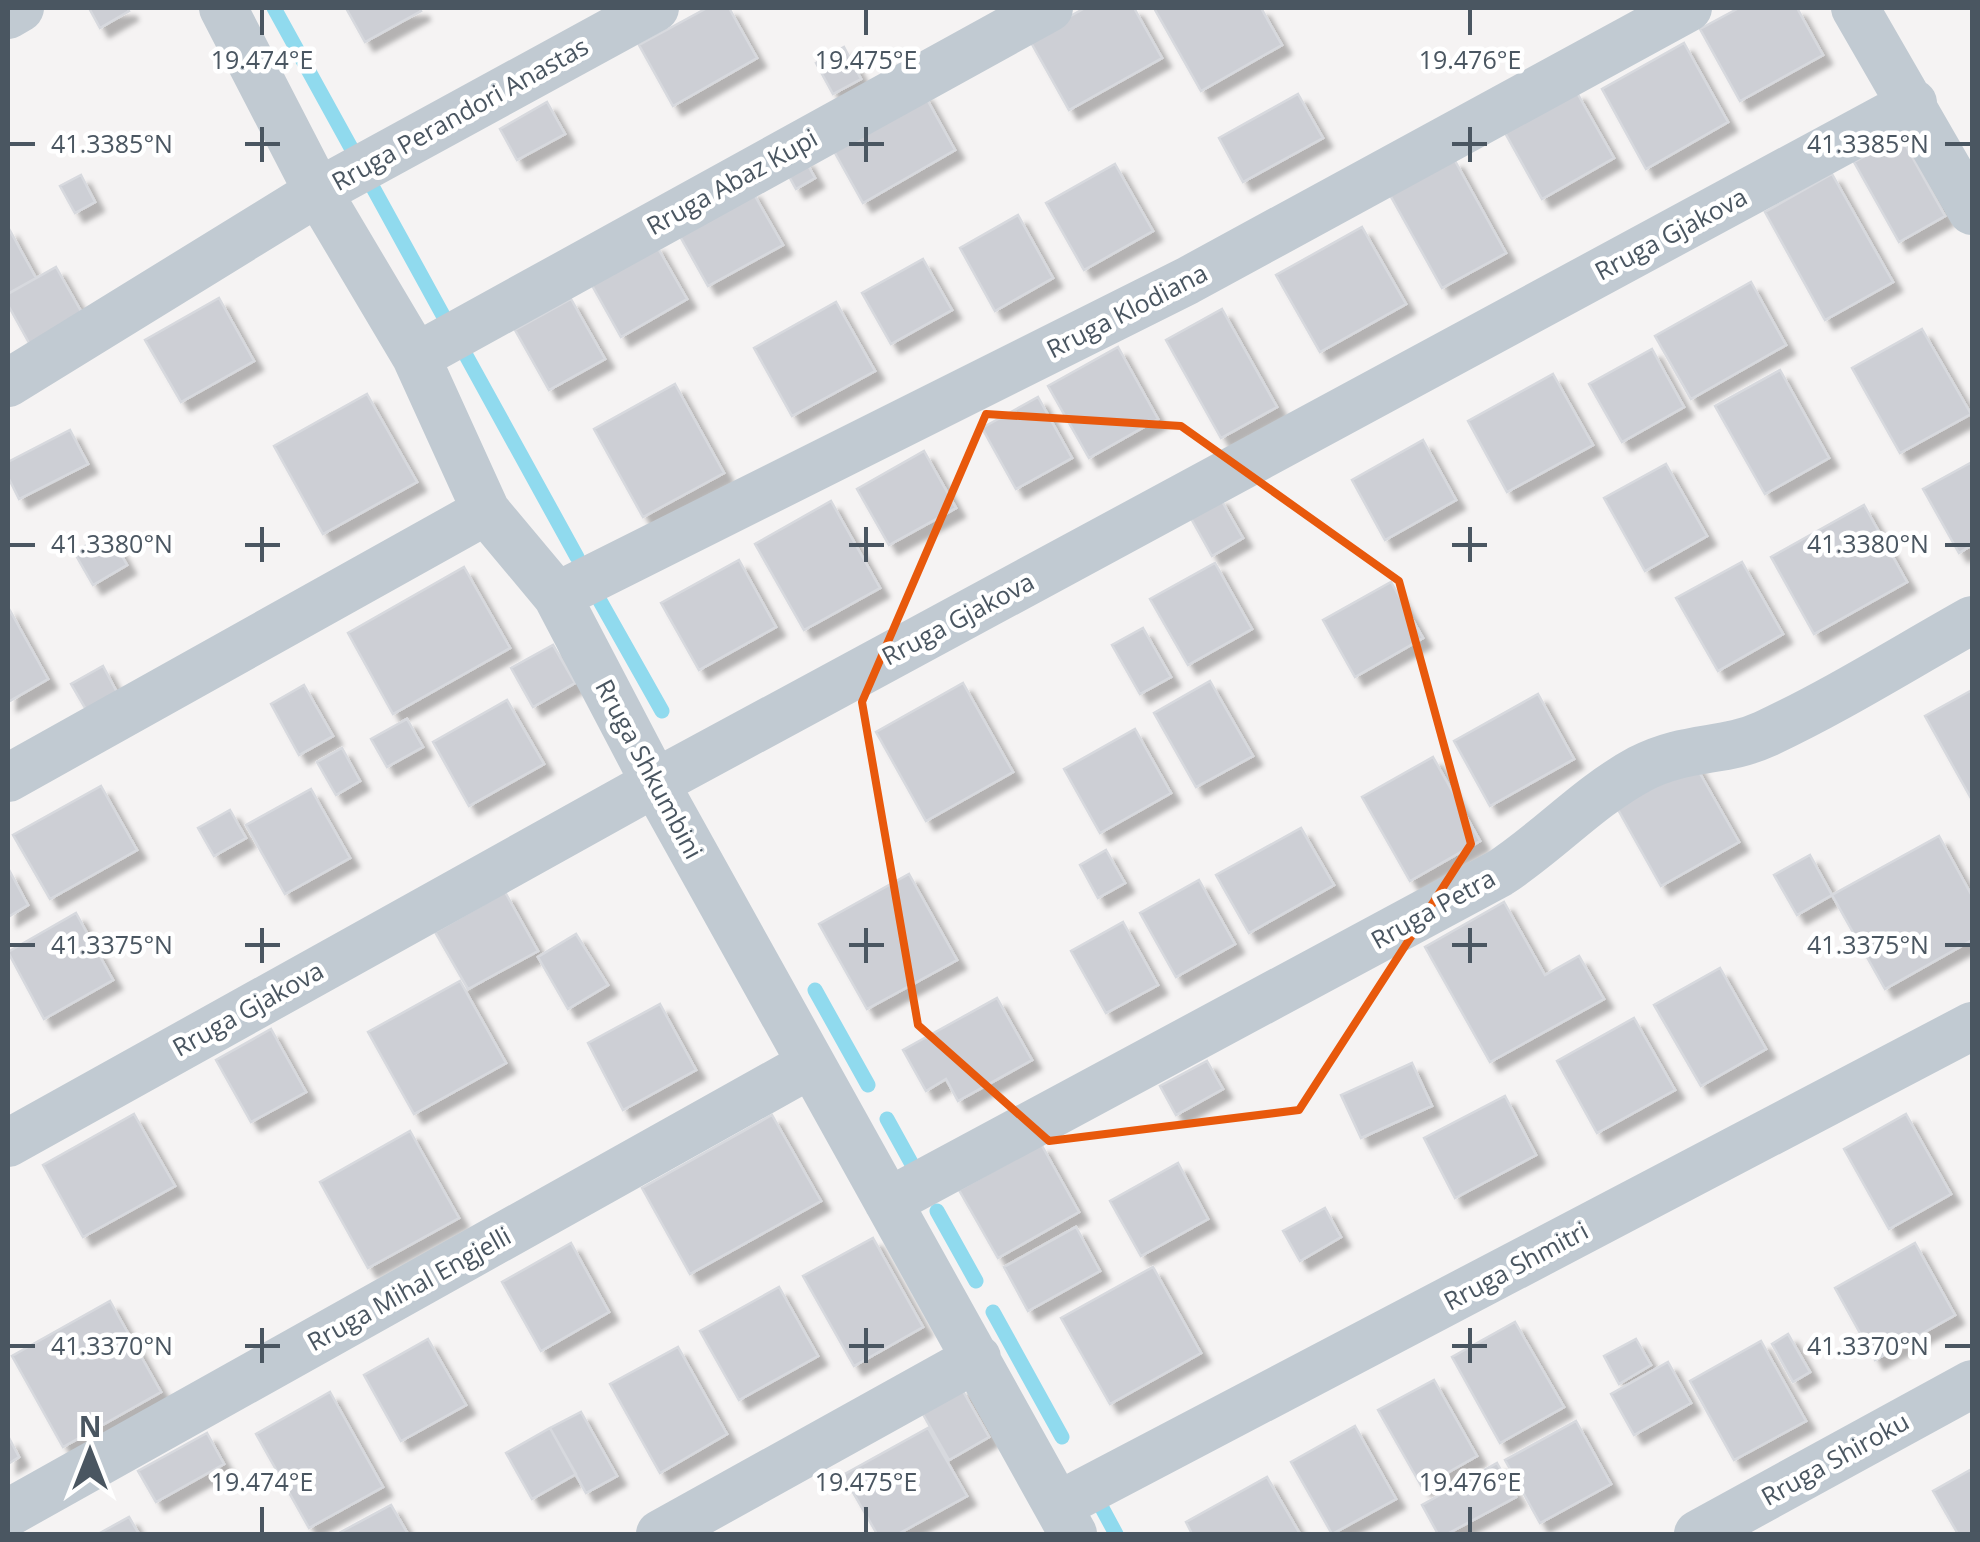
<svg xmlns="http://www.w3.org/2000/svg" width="1980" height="1542" font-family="'Open Sans',sans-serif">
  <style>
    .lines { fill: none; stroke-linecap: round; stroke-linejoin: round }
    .stream { stroke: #90daee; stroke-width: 15 }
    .building { fill: #cdcfd5; stroke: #d7d9de; stroke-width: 2.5; filter: url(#shadow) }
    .street { stroke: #c1cad2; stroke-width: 48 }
    .marked { fill: none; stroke: #e8590c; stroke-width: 8; stroke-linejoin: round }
    .ticks { fill: none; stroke: #4a5661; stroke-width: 4 }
    .labels { text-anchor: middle; stroke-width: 9; stroke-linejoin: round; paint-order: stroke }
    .street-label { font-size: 25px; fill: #4a5661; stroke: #fff }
    .ticks-label { font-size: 25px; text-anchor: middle; fill: #4a5661; stroke: #fff; stroke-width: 9; stroke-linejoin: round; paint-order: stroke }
  </style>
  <defs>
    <filter id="shadow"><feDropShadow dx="9" dy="9" stdDeviation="2.5" flood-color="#0004"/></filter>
  </defs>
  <rect width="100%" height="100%" fill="#f5f3f3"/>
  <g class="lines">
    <path class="stream" d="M274 8 355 155
      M366 175 450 328
      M463 350 577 557
      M600 601 662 711
      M815 990 868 1085
      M887 1119 914 1168
      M937 1211 976 1281
      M993 1312 1062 1437
      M1102 1508 1116 1534"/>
  </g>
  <path class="building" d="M89 8H127L129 11 100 28Z
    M346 8H419L421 11 365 42Z
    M707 8H729L757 58 673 106 639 45Z
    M1085 8H1134L1162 58 1069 110 1029 39Z
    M1154 8H1261L1282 45 1201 91Z
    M1739 8H1797L1823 55 1740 101 1700 29Z
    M1684 43 1728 122 1646 169 1602 89Z
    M844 47 861 79 833 94 816 63Z
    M1576 91 1614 158 1542 199 1504 131Z
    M923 92 955 150 863 203 830 144Z
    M1298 94 1323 138 1243 182 1219 138Z
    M547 102 565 134 517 160 500 129Z
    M1901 137 1945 216 1899 242 1854 162Z
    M804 158 815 178 796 189 785 169Z
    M1454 159 1506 253 1442 288 1390 195Z
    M1115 164 1153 231 1084 270 1046 203Z
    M1832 174 1893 282 1825 320 1765 212Z
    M81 175 95 202 75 213 60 186Z
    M751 189 783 245 708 286 677 231Z
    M1018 215 1053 278 995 311 960 248Z
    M8 227 36 278 9 293 8 290Z
    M1362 227 1406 304 1320 352 1276 275Z
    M655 243 687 299 621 337 589 280Z
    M923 259 952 310 891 344 862 293Z
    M56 267 86 320 33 350 8 305V294Z
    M1751 282 1786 345 1691 399 1655 336Z
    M219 298 254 361 181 402 145 340Z
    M571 299 605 359 549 390 515 330Z
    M836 302 875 371 792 416 754 348Z
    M1222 309 1277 407 1221 438 1166 340Z
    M1922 329 1971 414 1900 453 1852 368Z
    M1118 347 1158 419 1089 458 1048 386Z
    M1652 349 1684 407 1622 442 1589 384Z
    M1780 370 1829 458 1765 494 1715 406Z
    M1553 374 1593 445 1507 492 1468 421Z
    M675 384 724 473 643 517 594 429Z
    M367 394 417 482 323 534 274 446Z
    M1038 397 1072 458 1016 489 982 428Z
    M70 430 88 464 19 499 8 477V462Z
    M1423 440 1456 500 1385 540 1352 480Z
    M924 451 956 508 889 545 857 489Z
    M1972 462V545L1959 553 1923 489Z
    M1666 464 1707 536 1645 571 1604 498Z
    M1219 496 1243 538 1212 556 1188 513Z
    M831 501 880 588 804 630 755 544Z
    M1864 505 1907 582 1814 634 1771 557Z
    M109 533 127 565 93 585 74 552Z
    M739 560 776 627 699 670 661 603Z
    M1742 562 1783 634 1718 671 1676 598Z
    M1215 563 1252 629 1188 665 1150 599Z
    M464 567 510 648 393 714 348 633Z
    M1391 582 1423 638 1355 677 1323 620Z
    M8 607 48 679 8 702Z
    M1143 628 1171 677 1140 694 1112 645Z
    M553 645 575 683 533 707 511 668Z
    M103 666 119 696 88 713 71 684Z
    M1210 681 1253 756 1196 787 1154 713Z
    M963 683 1013 772 926 821 876 732Z
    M304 685 333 736 299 755 271 704Z
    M1972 690V800L1925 716Z
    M1538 694 1574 759 1490 806 1454 741Z
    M507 700 544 764 469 806 433 742Z
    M407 719 423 747 387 767 371 739Z
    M1135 729 1171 793 1100 833 1064 769Z
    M342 748 360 781 336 795 317 762Z
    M1433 757 1480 841 1410 881 1362 797Z
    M1694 763 1739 842 1661 886 1616 806Z
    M101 786 137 850 50 899 13 835Z
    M311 789 350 858 285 894 246 825Z
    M230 810 246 838 214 856 198 828Z
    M1301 828 1334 885 1249 933 1216 875Z
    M1939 836 1972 896V940L1885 989 1832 895Z
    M1106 850 1125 883 1098 898 1080 865Z
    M1810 855 1832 895 1797 915 1774 875Z
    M8 868 28 905 8 917Z
    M909 874 957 960 867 1009 819 924Z
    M1199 880 1235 944 1176 977 1140 913Z
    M505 892 538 951 468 989 435 932Z
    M1504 902 1545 975 1579 956 1604 999 1490 1062 1425 947Z
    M76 913 113 980 44 1019 8 952Z
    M1123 922 1158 985 1106 1013 1071 951Z
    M576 934 608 985 568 1009 538 957Z
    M1720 968 1766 1049 1701 1086 1654 1005Z
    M460 981 506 1063 414 1114 368 1032Z
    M997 998 1032 1060 958 1101 946 1079 926 1091 903 1050Z
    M660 1004 696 1070 623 1110 588 1043Z
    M1634 1018 1675 1090 1597 1133 1557 1061Z
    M271 1029 306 1092 251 1122 216 1060Z
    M1207 1061 1223 1089 1176 1115 1160 1086Z
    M1412 1063 1432 1106 1361 1138 1341 1095Z
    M1505 1096 1536 1155 1455 1198 1424 1138Z
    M134 1114 175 1186 83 1237 43 1165Z
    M1906 1114 1951 1194 1889 1229 1844 1149Z
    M772 1115 821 1201 690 1274 642 1188Z
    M410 1131 459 1218 368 1268 320 1182Z
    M1041 1144 1079 1212 998 1258 959 1190Z
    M1178 1163 1208 1219 1141 1256 1110 1201Z
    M1325 1208 1341 1237 1300 1261 1283 1231Z
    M1076 1227 1100 1271 1028 1311 1004 1267Z
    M873 1238 923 1327 854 1366 803 1276Z
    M571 1243 609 1312 541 1351 502 1282Z
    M1915 1243 1955 1315 1875 1360 1835 1288Z
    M1153 1267 1201 1353 1110 1404 1061 1318Z
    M779 1287 818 1356 739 1400 700 1331Z
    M110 1301 161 1392 63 1447 12 1356Z
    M1515 1322 1564 1407 1500 1443 1452 1357Z
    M1788 1334 1810 1372 1793 1382 1772 1344Z
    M428 1339 466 1405 401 1441 364 1375Z
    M1636 1339 1651 1365 1619 1384 1604 1356Z
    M1761 1341 1806 1421 1734 1460 1690 1381Z
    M678 1347 727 1434 660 1473 610 1384Z
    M1668 1362 1691 1403 1634 1435 1611 1394Z
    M1434 1380 1477 1456 1422 1487 1378 1410Z
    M960 1386 989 1437 949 1460 920 1409Z
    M330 1392 383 1487 309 1528 256 1434Z
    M581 1412 617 1476 586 1493 550 1428Z
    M1576 1421 1611 1484 1540 1523 1505 1460Z
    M1355 1426 1396 1499 1332 1534 1291 1462Z
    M550 1428 576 1474 532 1499 506 1453Z
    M928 1428 967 1496 898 1534H877L843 1475Z
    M207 1433 224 1464 156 1502 138 1471Z
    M8 1436 19 1457 8 1464Z
    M1497 1463 1516 1497 1447 1534H1438L1422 1505Z
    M1972 1469V1534H1958L1933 1491Z
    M1267 1477 1300 1534H1192L1186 1522Z
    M391 1505 408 1534H337Z
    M129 1517 139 1534H98Z"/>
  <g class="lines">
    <path class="street" d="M223 8 318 192 416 357 486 511 557 596 655 783 1073 1534
      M1855 8 1972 211
      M8 15 20 8
      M416 357 1049 8
      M8 383 318 192 655 8
      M557 596 1187 281 1688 8
      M8 778 486 511
      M8 1143 655 783 1913 103
      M888 1202 1500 873C1549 841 1588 797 1640 769 1686 745 1724 753 1765 734 1836 701 1904 658 1972 620
      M1059 1505 1972 1026
      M8 1513 811 1064
      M660 1534 977 1358
      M1698 1534 1972 1384"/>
  </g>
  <path class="marked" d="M986 414 1181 426 1399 581 1471 844 1299 1110 1049 1141 918 1025 862 702Z"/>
  <path class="ticks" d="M262 10V35M866 10V35M1470 10V35M262 127V162M866 127V162M1470 127V162M10 144H35M245 144H280M849 144H884M1452 144H1487M1945 144H1970M262 527V562M866 527V562M1470 527V562M10 545H35M245 545H280M849 545H884M1452 545H1487M1945 545H1970M262 928V963M866 928V963M1470 928V963M10 945H35M245 945H280M849 945H884M1452 945H1487M1945 945H1970M262 1328V1363M866 1328V1363M1470 1328V1363M10 1346H35M245 1346H280M849 1346H884M1452 1346H1487M1945 1346H1970M262 1507V1532M866 1507V1532M1470 1507V1532"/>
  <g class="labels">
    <g class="street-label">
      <text transform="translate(460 114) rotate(-29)" y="9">Rruga Perandori Anastas</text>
      <text transform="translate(732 182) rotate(-29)" y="9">Rruga Abaz Kupi</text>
      <text transform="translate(1671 234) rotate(-28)" y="9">Rruga Gjakova</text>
      <text transform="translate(1127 311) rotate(-27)" y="9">Rruga Klodiana</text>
      <text transform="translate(958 619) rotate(-28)" y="9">Rruga Gjakova</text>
      <text transform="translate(649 769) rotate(62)" y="9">Rruga Shkumbini</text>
      <text transform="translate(1433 909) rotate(-29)" y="9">Rruga Petra</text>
      <text transform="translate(248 1009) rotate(-29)" y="9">Rruga Gjakova</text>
      <text transform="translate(1516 1266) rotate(-28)" y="9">Rruga Shmitri</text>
      <text transform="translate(409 1289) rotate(-29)" y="9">Rruga Mihal Engjelli</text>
      <text transform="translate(1835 1459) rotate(-29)" y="9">Rruga Shiroku</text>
    </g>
  </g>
  <g class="ticks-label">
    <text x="262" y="69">19.474°E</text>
    <text x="866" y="69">19.475°E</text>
    <text x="1470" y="69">19.476°E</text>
    <text x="112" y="153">41.3385°N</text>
    <text x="1868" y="153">41.3385°N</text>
    <text x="112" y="553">41.3380°N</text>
    <text x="1868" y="553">41.3380°N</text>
    <text x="112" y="954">41.3375°N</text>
    <text x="1868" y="954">41.3375°N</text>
    <text x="112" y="1355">41.3370°N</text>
    <text x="1868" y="1355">41.3370°N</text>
    <text x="262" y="1491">19.474°E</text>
    <text x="866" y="1491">19.475°E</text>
    <text x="1470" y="1491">19.476°E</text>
  </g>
  <rect width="1980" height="1542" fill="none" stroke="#4a5661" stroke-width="20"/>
  <g transform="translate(90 1452)" stroke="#ffffff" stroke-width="8" paint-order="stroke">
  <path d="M0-8L18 38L0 25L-18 38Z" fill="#4a5661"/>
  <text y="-15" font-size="28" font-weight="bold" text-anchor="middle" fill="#4a5661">N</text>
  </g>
</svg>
